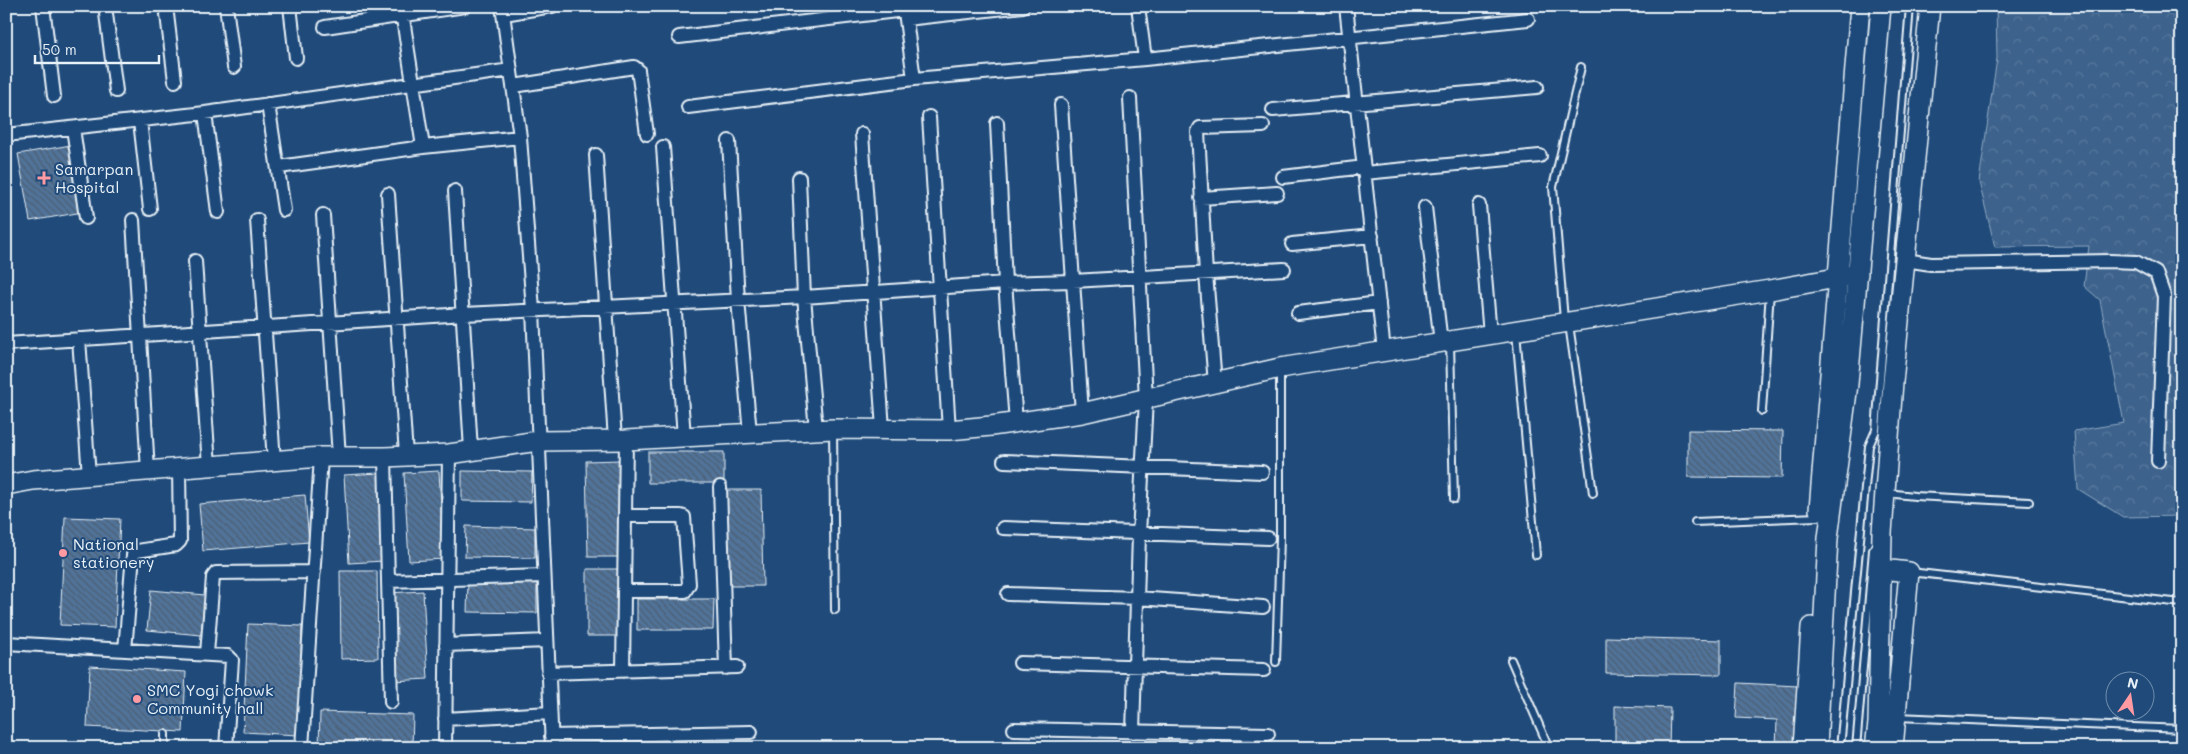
<svg xmlns="http://www.w3.org/2000/svg" width="2188" height="754" font-family="Mali,sans-serif">
  <style>
    .forest { fill: url(#forest-crowns); stroke: #92aac2 }
    .building { fill: url(#building-back-hatch); stroke: #e8f1f8 }
    .lines { fill: none; stroke-linecap: round; stroke-linejoin: round }
    .lane-casing { stroke: #e8f1f8; stroke-width: 10 }
    .street-casing { stroke: #e8f1f8; stroke-width: 16 }
    .secondary-casing { stroke: #e8f1f8; stroke-width: 22 }
    .lane { stroke: #1f4a7a; stroke-width: 6 }
    .street { stroke: #1f4a7a; stroke-width: 12 }
    .secondary { stroke: #1f4a7a; stroke-width: 19 }
    .poi-dot { fill: #ff9aa2; stroke: #1f4a7a; stroke-width: 2 }
    .labels { text-anchor: middle; stroke-width: 4; stroke-linejoin: round; paint-order: stroke }
    .poi-label { font-size: 16px; fill: #e8f1f8; stroke: #1f4a7a; text-anchor: start }
  </style>
  <defs>
    <pattern id="forest-crowns" width="20" height="18" patternUnits="userSpaceOnUse" patternTransform="scale(1.25)"><rect width="20" height="18" fill="#3c628c"/><path d="M2 6a3 3 0 1 1 6 0M12 15a3 3 0 1 1 6 0" fill="none" stroke="#58799d"/></pattern>
    <pattern id="building-back-hatch" width="6" height="6" patternUnits="userSpaceOnUse" patternTransform="scale(1.25)"><rect width="6" height="6" fill="#517399"/><path d="M-1 5l2 2M0 0l6 6M5-1l2 2" fill="none" stroke="#4c5e72"/></pattern>
  </defs>
  <rect width="100%" height="100%" fill="#1f4a7a"/>
  <filter id="ink" filterUnits="userSpaceOnUse"><feTurbulence type="fractalNoise" baseFrequency=".02" numOctaves="2"/><feDisplacementMap in="SourceGraphic" scale="10" xChannelSelector="R" yChannelSelector="G"/><feConvolveMatrix kernelMatrix="1 2 1 2 8 2 1 2 1" color-interpolation-filters="sRGB"/></filter>
  <g filter="url(#ink)">
    <path class="forest" d="M1996 6H2182V516L2123 517 2078 489 2074 431 2124 423 2100 300 2084 286 2089 246 1995 247 1979 182 1997 58Z"/>
    <path class="building" d="M71 145 83 212 30 221 18 154Z
      M1688 430 1783 431 1782 478 1688 477Z
      M648 452H724V483H648Z
      M620 460 622 557H588L586 461Z
      M439 471 444 559 409 561 404 473Z
      M462 471 532 472 531 502 462 501Z
      M379 473 384 561 349 563 344 475Z
      M726 490H761L763 586H728Z
      M305 495 309 542 203 551 199 504Z
      M65 517 120 519 115 627 60 625Z
      M466 526 535 528V558L465 557Z
      M587 569H618V636H587Z
      M340 571H377L378 658 341 659Z
      M468 582 537 583V613L467 612Z
      M151 590 205 595 201 635 147 630Z
      M423 591 428 679 393 681 388 593Z
      M637 599H714L713 630H637Z
      M248 624 302 626 298 735 243 732Z
      M1606 637 1721 640V675L1606 673Z
      M90 666 186 672 183 732 87 727Z
      M1738 683 1798 686 1795 748H1776L1777 720 1736 718Z
      M1615 706 1670 708 1669 748H1615Z
      M320 712 413 715 412 748H319Z"/>
    <g class="lines">
      <g class="lane-casing">
        <path id="lane" d="M1564 320 1553 187 1581 67
          M1569 324 1593 493
          M1516 332 1536 555
          M1450 343 1454 499
          M1762 411 1770 291
          M833 430 835 610
          M1886 493 1915 496 2029 502
          M1695 522 1818 517
          M1910 572 2182 603
          M1511 660 1549 748
          M1276 662 1280 538V371
          M1897 717 2182 729
          M165 748V734
          M1840 748 1869 446 1876 430 1910 6
          M1856 748 1873 550"/>
      </g>
      <g class="street-casing">
        <path id="street" d="M43 6 54 96
          M105 6 116 91
          M166 6 175 81
          M226 6 234 67
          M290 6 296 58
          M401 6 423 147
          M502 6 520 137 533 310 552 748
          M1138 6 1145 59
          M1346 6 1384 351
          M905 12 914 79
          M504 14 552 6
          M906 19 1023 6
          M325 27 465 6
          M679 37 905 10
          M514 86 634 67 638 70 647 134
          M1130 98 1146 399 1139 535 1133 732
          M268 104 284 210
          M1061 105 1082 413
          M688 107 914 79 1145 59 1528 19
          M1273 110 1537 87
          M205 113 218 212
          M929 117 949 430
          M140 121 150 209
          M997 123 1005 283 1016 422
          M73 128 86 218
          M862 134 883 429
          M6 135 205 113 511 70
          M729 141 738 300 750 433
          M663 147 684 437
          M596 155 615 440
          M279 167 423 147 520 137
          M1365 173 1540 156
          M1283 177 1364 167
          M799 178 804 297 816 430
          M455 191 471 450
          M388 194 406 455
          M1201 198 1277 193
          M1479 205 1490 335
          M1425 207 1441 343
          M323 215 339 457
          M133 220 148 471
          M257 220 274 461
          M1292 244 1372 236
          M1905 260 1931 264 2110 261 2136 262 2156 273 2164 296 2158 461
          M195 261 209 466
          M1298 313 1379 303
          M79 339 89 476
          M6 344 464 314 804 297 1005 283 1073 281 1284 269
          M1215 384 1206 274 1198 132 1200 128 1263 126
          M385 457 391 702
          M1004 461 1262 472
          M720 487 726 668
          M625 516H681L684 517 689 584 685 591H625
          M1003 528 1268 538
          M388 581 544 576
          M1008 594 1137 598 1263 607
          M6 643 228 656 232 660 226 748
          M446 645 547 641
          M125 650 133 555 137 551 176 545 180 541 179 469
          M207 654 213 577 216 573 314 572
          M1020 663 1264 670
          M623 671 626 440
          M548 673 737 667
          M445 719 550 713
          M1014 729 1268 734
          M551 736 751 732
          M302 748 321 457
          M445 748 449 454"/>
      </g>
      <g class="secondary-casing">
        <path id="secondary" d="M6 485 33 480 321 457H385L449 454 538 441 626 440 833 429 949 430 991 426 1082 413 1280 368 1770 290 1858 274
          M1819 510 1860 6
          M1882 569 1909 572 1893 748
          M1803 748 1811 627
          M1817 748 1828 538 1848 384 1881 6
          M1875 748 1878 723 1882 533 1893 382 1930 6"/>
      </g>
      <use href="#lane" class="lane"/>
      <use href="#street" class="street"/>
      <use href="#secondary" class="secondary"/>
    </g>
  </g>
  <g class="poi-dot">
    <path d="M41.5 170.5h5v5h5v5h-5v5h-5v-5h-5v-5h5z"/>
    <circle cx="63" cy="553" r="5"/>
    <circle cx="137" cy="699" r="5"/>
  </g>
  <g class="labels">
    <g class="poi-label">
      <text x="55" y="175">Samarpan<tspan x="55" dy="18">Hospital</tspan></text>
      <text x="73" y="550">National<tspan x="73" dy="18">stationery</tspan></text>
      <text x="147" y="696">SMC Yogi chowk<tspan x="147" dy="18">Community hall</tspan></text>
    </g>
  </g>
  <rect width="2188" height="754" fill="none" stroke="#1f4a7a" stroke-width="25"/>
  <rect x="12" y="12" width="2163" height="729" fill="none" stroke="#e8f1f8" stroke-width="2" filter="url(#ink)"/>
  <g transform="translate(2130 696) rotate(13)"><circle r="24" fill="#1f4a7a" stroke="#6f8dac"/>
  <path d="M0-4L9 19L0 12L-9 19Z" fill="#ff9aa2"/>
  <text y="-8" font-size="14" font-weight="bold" text-anchor="middle" fill="#e8f1f8">N</text>
  </g>
  <path d="M35 55v8h124v-8" fill="none" stroke="#e8f1f8" stroke-width="2.5"/>
  <text x="42" y="55" font-size="15" fill="#e8f1f8" stroke="#1f4a7a" stroke-width="4" paint-order="stroke">50 m</text>
</svg>
